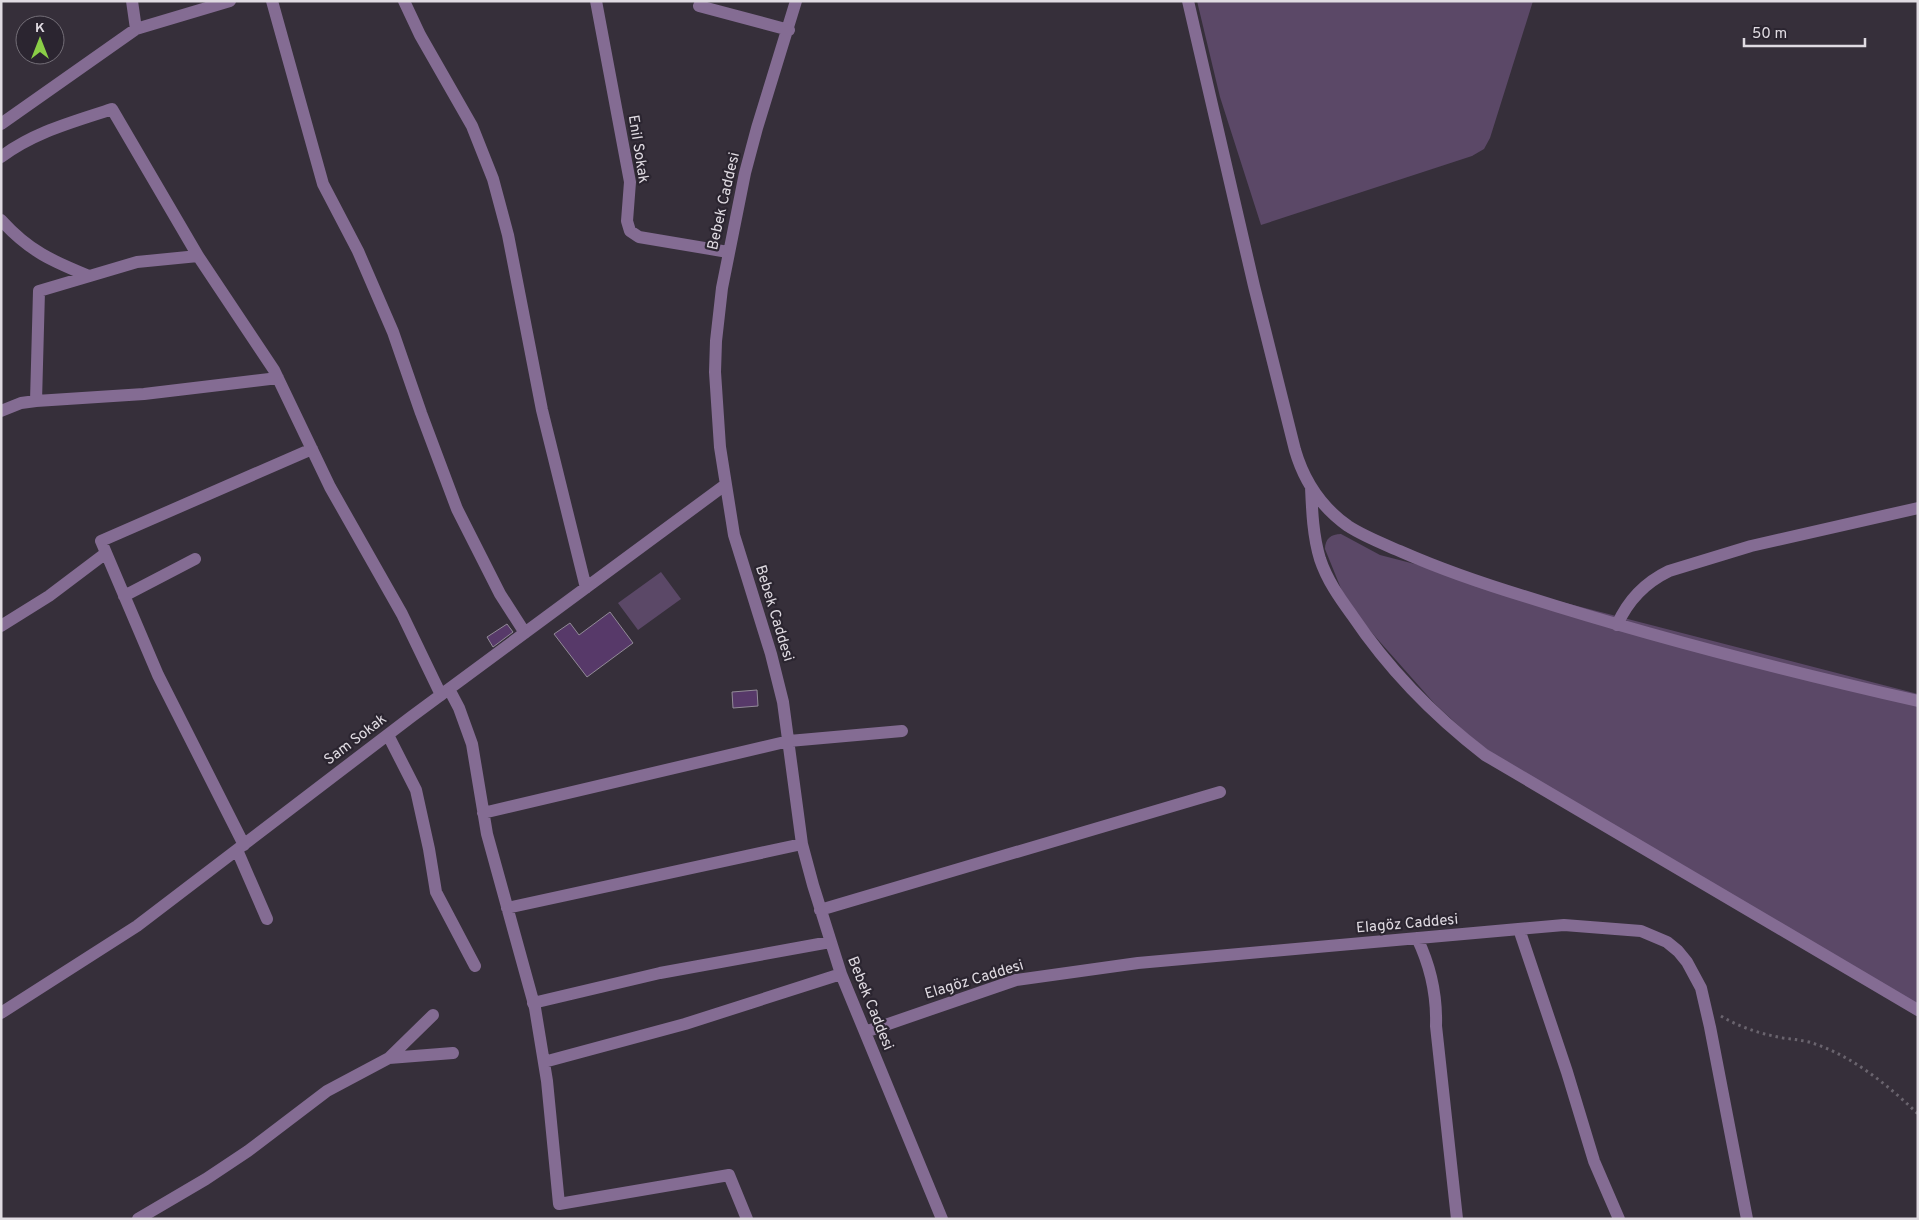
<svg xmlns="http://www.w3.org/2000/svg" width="1919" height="1220" font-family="Overpass,sans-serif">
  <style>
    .green { fill: #5b4867 }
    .building { fill: #573969; stroke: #938b98 }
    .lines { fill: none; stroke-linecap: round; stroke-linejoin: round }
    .path { stroke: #6a646e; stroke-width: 3; stroke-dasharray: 2.5 4; stroke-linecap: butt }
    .minor { stroke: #846c93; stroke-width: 12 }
    .labels { text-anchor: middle; stroke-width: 4.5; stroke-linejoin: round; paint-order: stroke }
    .street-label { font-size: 15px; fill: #e0dbe2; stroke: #2b2530 }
  </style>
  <rect width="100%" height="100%" fill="#362f3a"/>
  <path class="green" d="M1197 1H1533L1490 138 1484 149 1472 156 1261 225 1220 97Z
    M1341 534 1380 555 1918 694V1004L1516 770 1474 740 1434 703 1365 625 1342 591 1325 549C1325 539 1331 534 1341 534Z
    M661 572 681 599 638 630 618 603Z"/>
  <path class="building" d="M610 612 633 643 587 677 554 634 570 623 579 635Z
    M507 624 513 632 493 647 487 637Z
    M757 690 758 706 733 708 732 692Z"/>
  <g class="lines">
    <path class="path" d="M1721 1016C1739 1027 1761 1034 1783 1038 1792 1039 1800 1040 1809 1042 1850 1054 1888 1085 1918 1114"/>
    <path class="minor" d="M132 1 136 29
      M272 1 323 184 358 251 393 332 421 413 457 509 500 594 525 633
      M404 1 420 35 472 126 493 179 508 235 542 410 586 588
      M596 1 630 182 627 221 630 231 639 237 728 252
      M796 1 757 128 745 173 722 288 716 341 715 372 720 447 734 535 771 654 783 702 802 844 813 885 841 974 942 1219
      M1188 1 1254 286 1295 450C1304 481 1321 507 1348 526 1365 537 1384 544 1402 552 1443 570 1484 584 1527 597 1656 638 1786 671 1918 701
      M699 6 789 30
      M1 124 136 29 230 1
      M1 157C34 132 73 122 112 109L198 256 274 370 330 487 402 614 441 695
      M1 220C29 251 52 261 89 276
      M36 401 39 291 137 262 198 256
      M1 411 21 403 36 401 144 394 278 378
      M1311 487C1312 511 1313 536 1320 559 1327 580 1339 597 1352 615 1389 670 1433 715 1485 755L1918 1010
      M124 596 195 559
      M1617 625C1628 600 1644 583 1669 571L1751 546 1918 508
      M1 626 49 596 106 553
      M449 689 459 708 472 744 487 834 535 1008 547 1081 559 1204 729 1175 747 1219
      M388 735 416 790 429 849 436 892 475 966
      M483 813 789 741 902 731
      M244 845 158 675 101 541 312 449
      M237 850 267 919
      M507 908 802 844
      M820 910 1220 792
      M1519 929 1567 1072 1594 1161 1619 1219
      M1417 938C1431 967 1437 994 1436 1026L1457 1219
      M533 1003 660 973 830 942
      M1 1013 137 926 411 717 725 485
      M865 1032 1016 980 1138 963 1564 925 1641 931 1667 942 1678 951 1687 962 1701 988 1710 1027 1747 1219
      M389 1058 453 1053
      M544 1062 685 1024 841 974
      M138 1219 206 1179 248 1151 327 1091 389 1058 433 1015"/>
  </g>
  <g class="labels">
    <g class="street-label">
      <text transform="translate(639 149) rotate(81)" y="5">Enil Sokak</text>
      <text transform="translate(723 201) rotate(-77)" y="5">Bebek Caddesi</text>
      <text transform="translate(775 613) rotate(73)" y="5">Bebek Caddesi</text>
      <text transform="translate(355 739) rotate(-37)" y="5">Sam Sokak</text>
      <text transform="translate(1407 923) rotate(-5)" y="5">Elagöz Caddesi</text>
      <text transform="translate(974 979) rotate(-17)" y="5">Elagöz Caddesi</text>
      <text transform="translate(871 1003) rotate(68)" y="5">Bebek Caddesi</text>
    </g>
  </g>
  <rect width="1919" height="1220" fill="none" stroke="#e0dbe2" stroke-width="5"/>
  <g transform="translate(40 40)"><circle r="24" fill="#2b2530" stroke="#736e77"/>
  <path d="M0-4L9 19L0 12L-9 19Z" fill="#8ace47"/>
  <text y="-8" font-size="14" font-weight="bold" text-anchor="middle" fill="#e0dbe2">K</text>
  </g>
  <path d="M1744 38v8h121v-8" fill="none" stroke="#e0dbe2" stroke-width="2.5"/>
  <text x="1752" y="38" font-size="15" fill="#e0dbe2" stroke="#2b2530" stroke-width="4" paint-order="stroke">50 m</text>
</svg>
